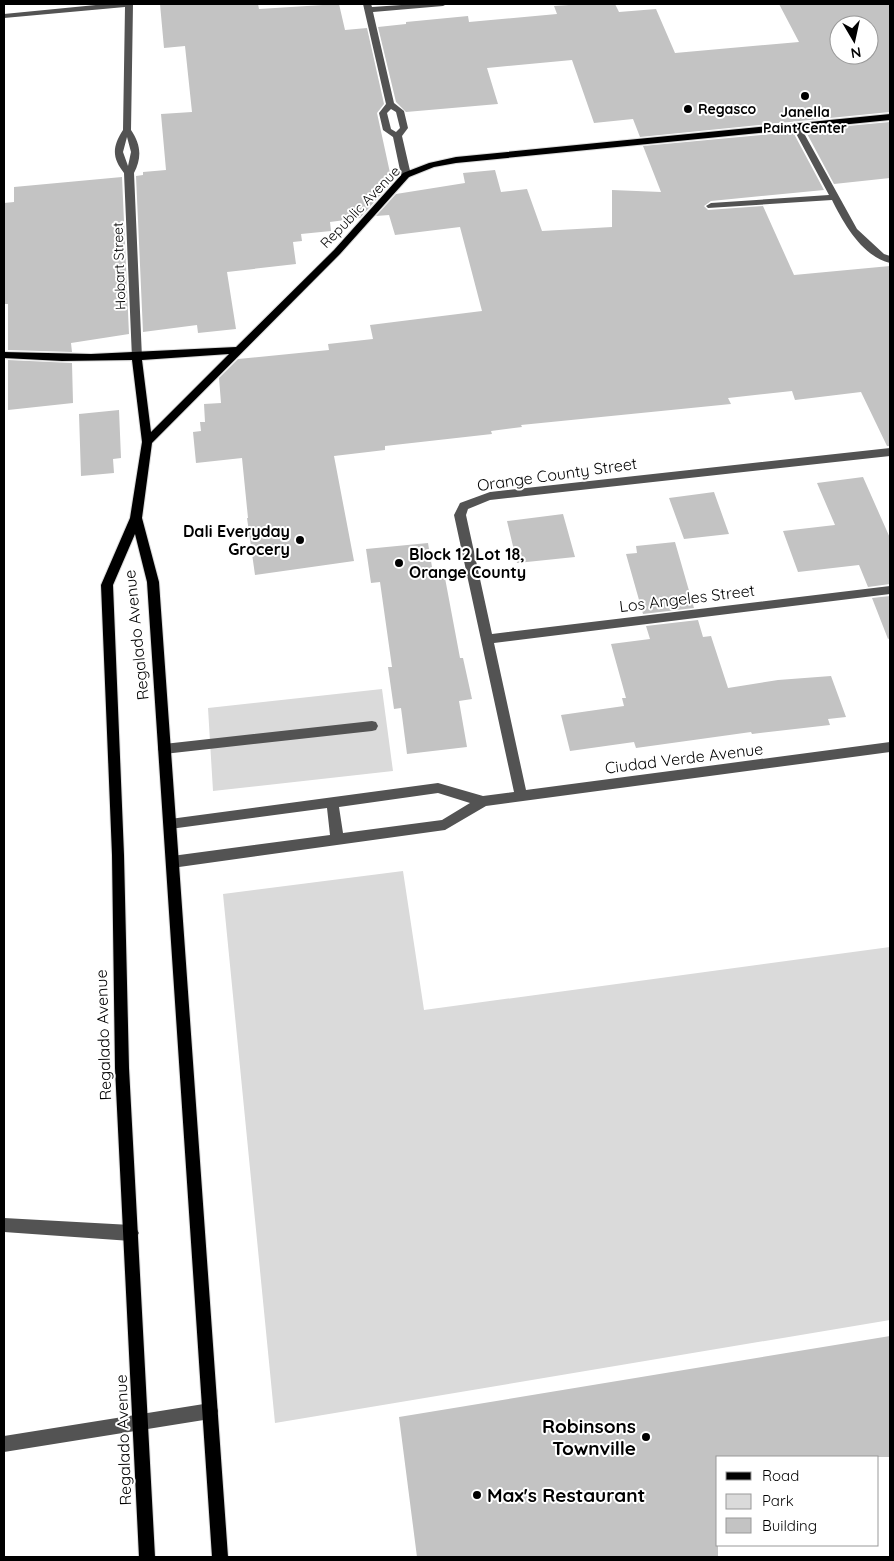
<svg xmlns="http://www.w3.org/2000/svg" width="894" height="1561" font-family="Quicksand,sans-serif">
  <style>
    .green { fill: #dadada }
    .building { fill: #c3c3c3; fill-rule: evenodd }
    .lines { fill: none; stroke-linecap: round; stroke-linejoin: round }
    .major-casing { stroke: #dbdbdb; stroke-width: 2 }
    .minor { fill: #535353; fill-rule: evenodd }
    .major { fill: #000; fill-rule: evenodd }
    .poi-dot { fill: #000; stroke: #fff; stroke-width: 2 }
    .labels { text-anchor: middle; stroke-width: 4; stroke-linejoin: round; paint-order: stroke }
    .far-poi-label { font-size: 14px; font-weight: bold; fill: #000; stroke: #fff; text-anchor: start }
    .far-street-label { font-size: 14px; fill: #000; stroke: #fff }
    .street-label { font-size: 16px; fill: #000; stroke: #fff }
    .poi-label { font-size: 16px; font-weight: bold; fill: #000; stroke: #fff; text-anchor: end }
    .near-poi-label { font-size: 19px; font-weight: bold; fill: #000; stroke: #fff; text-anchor: end }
  </style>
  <rect width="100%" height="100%" fill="#fff"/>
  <path class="green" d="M382 689 393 771 213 791 208 708Z
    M403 871 424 1010 890 947V1320L275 1423 223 894Z"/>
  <path class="building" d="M160 4H258L259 9 339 4 345 30 367 28 384 104 377 113 392 182 360 218 330 222 331 231 301 234 302 241 293 242 296 264 227 272 236 329 198 333 197 325 143 332 136 176 143 175V172L166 170 161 114 192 112 185 46 164 48Z
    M584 4H615L619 12 656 9 675 53 799 42 779 4H890V112L640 137 633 119 594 123 572 60 487 68 498 104 406 112 396 102 378 27 406 24V22L468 16 469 22 557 14 554 6ZM839 25H869V55H839Z
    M890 122V178L834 184 805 130Z
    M793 132 824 190 711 201 704 206 708 210 763 206 794 275 890 266V446H887L861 392 795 400 792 391 728 398 731 404 521 425 522 427 491 431 492 434 385 446V450L334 456 354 561 255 575 247 518H248L242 458 196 463 193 432 201 431 200 422H205L204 404 221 403 219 378 238 359 329 350 328 344 373 339 370 325 482 311 460 227 395 235 389 215 376 216 396 194 465 183 463 173 495 170 501 192 527 189 542 231 612 227V190L661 192 643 146Z
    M122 177 129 334 71 343 72 352 8 350V304H4V203L14 202V187Z
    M8 360 72 363 73 403 8 410Z
    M119 410 121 458 113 459 114 473 81 476 79 414Z
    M863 477 890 538V584L868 587 859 565 798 572 783 531 835 525 817 483Z
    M714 492 729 534 684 539 669 498Z
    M563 514 575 557 517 563 507 521Z
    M675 542 694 608 643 614 626 554 637 553 636 546Z
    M428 543 434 579 445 578 460 658H463L472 699 459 701 467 747 407 754 401 708 394 709 388 667H392L380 582 371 583 366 549Z
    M890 596V638L888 639 872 598Z
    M698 620 703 637 711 636 728 688 778 680 831 676 846 717 828 719 830 725 752 734 751 732 636 748 634 742 570 751 561 715 624 706 622 698H626L611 644 650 639 646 626Z
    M890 1336V1457H718V1557H417L399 1417Z"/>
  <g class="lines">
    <g class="major-casing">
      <path id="major" d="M890 114V120L456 163 434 167 409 177 340 254 152 443 142 518 159 582 228 1557H212L147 582 135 534 113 585 124 855 129 1068 155 1557H139L115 1068 112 855 101 585 130 518 142 442 132 360 62 361 4 358V352L91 354 236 347 334 250 403 173 429 163 456 157ZM229 354 151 432 142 360Z"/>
    </g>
    <path class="minor" d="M106 4H133L131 130C141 145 142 157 134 173L142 358 137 361 132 358 124 173C112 158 112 147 123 130L125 7 4 18V14ZM127 137 131 152 128 166 123 152Z
      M363 4H371L372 7 416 4H447L443 6 373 12 394 103 404 111 408 128 402 136 411 175 409 177 406 178 401 175 393 137 383 130 379 113 386 104ZM391 109 396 112 400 128 396 132 391 129 387 113Z
      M796 123 800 126 857 229 884 254 890 256V263C862 256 844 224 832 200L708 208 706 206 711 203 829 195 792 126Z
      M890 448V456L490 500 468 509 466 515 492 634 890 586V594L494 643 526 790 890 742V752L486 806 445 830 172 868 167 866 166 862 167 858 172 856 330 835 327 808 170 829 165 828 164 824 165 820 170 819 438 783 483 796 514 792 454 515 460 503 490 492ZM438 793 470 803 442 820 343 833 339 807Z
      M372 721 376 722 378 726 376 730 372 731 164 754 160 753 158 749 160 745 164 744Z
      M4 1218 131 1225 136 1228 139 1233 136 1238 131 1241 4 1232Z
      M210 1403 216 1405 218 1411 216 1417 210 1419 4 1452V1436Z"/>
    <use href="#major" class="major"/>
  </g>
  <g class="poi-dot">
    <circle cx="805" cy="96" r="5"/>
    <circle cx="688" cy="109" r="5"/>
    <circle cx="300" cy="540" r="5"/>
    <circle cx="399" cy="563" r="5"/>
    <circle cx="646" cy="1437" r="5"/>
    <circle cx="477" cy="1495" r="5"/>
  </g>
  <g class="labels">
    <g class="far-poi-label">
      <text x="698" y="114">Regasco</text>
      <text x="805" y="117" text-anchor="middle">Janella<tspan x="805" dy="16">Paint Center</tspan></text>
    </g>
    <g class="far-street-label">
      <text transform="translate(360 207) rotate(-46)" y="5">Republic Avenue</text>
      <text transform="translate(119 266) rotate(-92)" y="5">Hobart Street</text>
    </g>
    <g class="street-label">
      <text transform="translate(557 474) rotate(-8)" y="6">Orange County Street</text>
      <text transform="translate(687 598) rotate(-7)" y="6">Los Angeles Street</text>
      <text transform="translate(136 635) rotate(-96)" y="6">Regalado Avenue</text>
      <text transform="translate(684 758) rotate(-7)" y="6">Ciudad Verde Avenue</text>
      <text transform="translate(103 1035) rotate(-92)" y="6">Regalado Avenue</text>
      <text transform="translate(123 1440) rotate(-92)" y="6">Regalado Avenue</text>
    </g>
    <g class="poi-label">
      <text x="290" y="537">Dali Everyday<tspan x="290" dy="18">Grocery</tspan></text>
      <text x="409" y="560" text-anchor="start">Block 12 Lot 18,<tspan x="409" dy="18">Orange County</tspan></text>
    </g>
    <g class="near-poi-label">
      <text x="636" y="1433">Robinsons<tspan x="636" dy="22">Townville</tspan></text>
      <text x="487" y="1502" text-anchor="start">Max's Restaurant</text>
    </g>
  </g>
  <rect width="894" height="1561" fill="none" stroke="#000000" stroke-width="10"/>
  <rect x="716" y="1456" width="162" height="90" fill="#ffffff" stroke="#999999"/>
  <rect x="726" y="1472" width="25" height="8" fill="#000000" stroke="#999999"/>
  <text x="762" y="1481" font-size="15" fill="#000000">Road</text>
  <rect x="726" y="1494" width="25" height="15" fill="#dadada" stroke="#999999"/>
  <text x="762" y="1506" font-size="15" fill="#000000">Park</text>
  <rect x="726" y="1518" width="25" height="15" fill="#c3c3c3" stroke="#999999"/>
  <text x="762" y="1531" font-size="15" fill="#000000">Building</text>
  <g transform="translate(854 40) rotate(171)"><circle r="24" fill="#ffffff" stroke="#999999"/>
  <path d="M0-4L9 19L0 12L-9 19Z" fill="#000000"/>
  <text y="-8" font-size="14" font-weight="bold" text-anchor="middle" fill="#000000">N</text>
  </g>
</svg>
